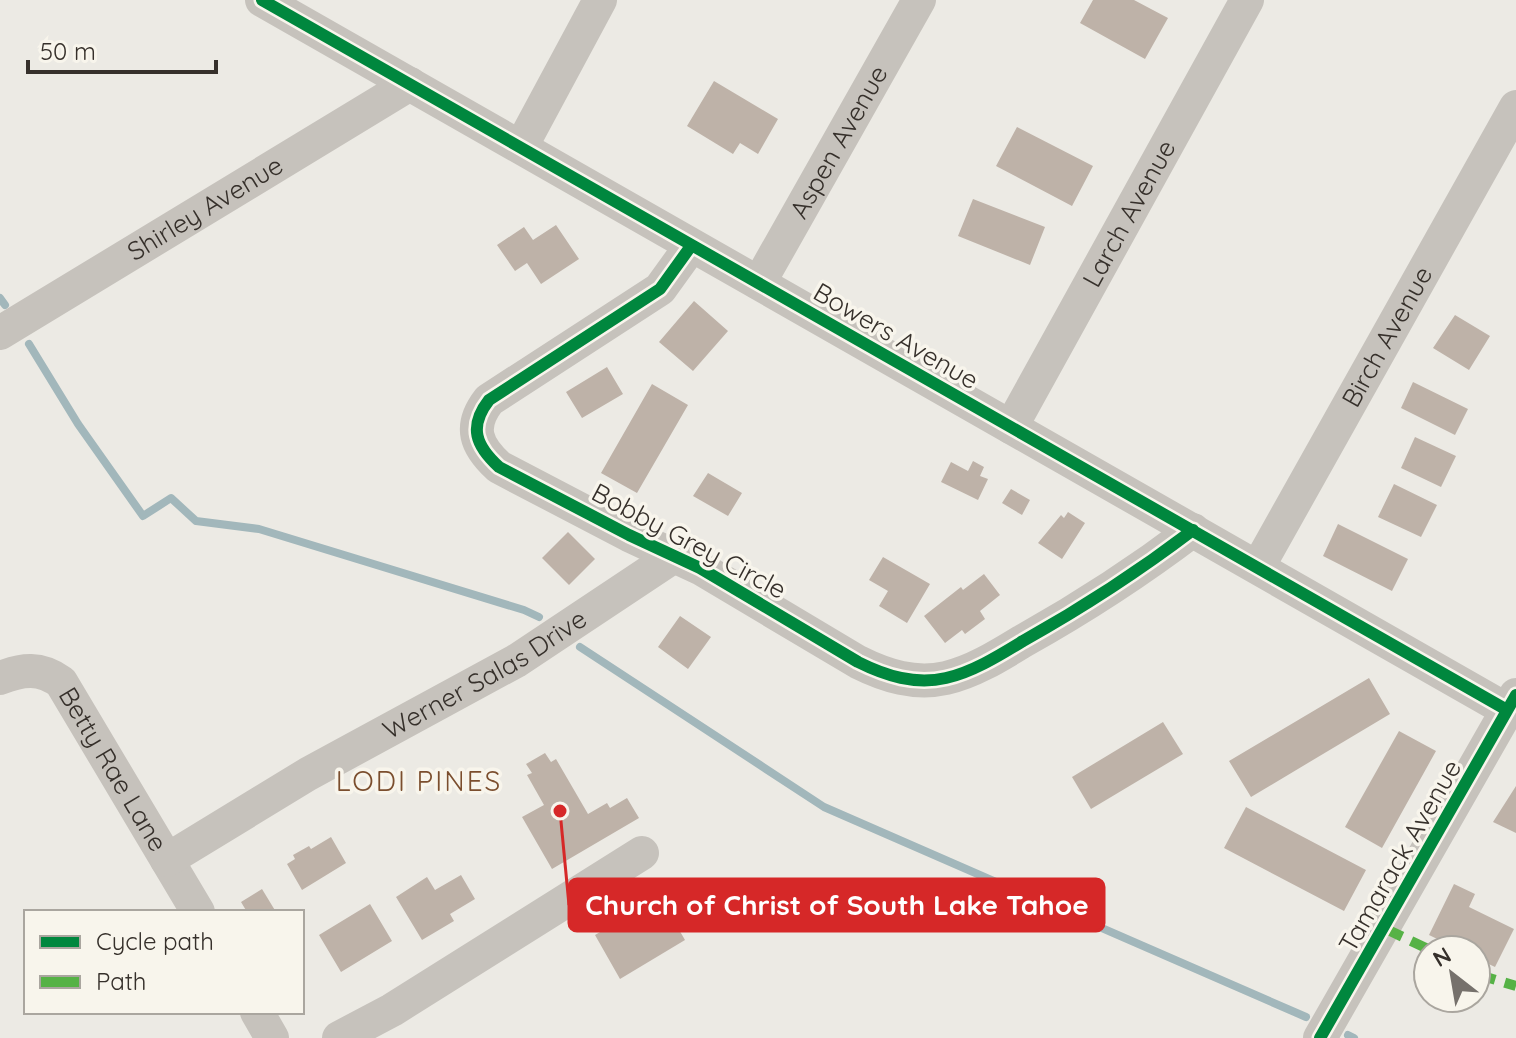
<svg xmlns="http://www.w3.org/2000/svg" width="1516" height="1038" font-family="Quicksand,sans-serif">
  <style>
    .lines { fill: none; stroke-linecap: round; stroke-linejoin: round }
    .stream { stroke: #a2b7bb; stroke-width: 8 }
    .building { fill: #beb2a8 }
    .minor { stroke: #c6c2bc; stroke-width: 34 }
    .quiet { stroke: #56b246; stroke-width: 10; stroke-dasharray: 20 10; stroke-linecap: butt }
    .cycleway-casing { stroke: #f8f5ec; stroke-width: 17 }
    .cycleway { stroke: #00873e; stroke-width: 12 }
    .labels { text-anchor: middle; stroke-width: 7; stroke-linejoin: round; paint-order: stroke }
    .street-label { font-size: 26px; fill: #36302b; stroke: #f8f5ec }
    .neighbourhood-label { font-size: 28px; letter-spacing: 2px; fill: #7b4e2e; stroke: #f8f5ec }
    .leader { fill: none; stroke: #d62828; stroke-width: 3 }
    .callout-dot { fill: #d62828; stroke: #f8f5ec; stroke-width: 3 }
    .callout { fill: #d62828; stroke: #d62828; stroke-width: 3 }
    .callout-label { font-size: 28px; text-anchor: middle; font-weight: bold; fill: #fff }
  </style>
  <rect width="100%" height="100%" fill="#eceae4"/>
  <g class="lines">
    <path class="stream" d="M0 298 5 305
      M29 344 78 424 143 516 171 498 196 521 259 529 524 610 539 617
      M580 647 824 807 1306 1017
      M1348 1035 1354 1038"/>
  </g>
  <path class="building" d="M1093 0H1134L1168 18 1145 59 1080 23Z
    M714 81 778 119 758 154 740 143 733 154 687 126Z
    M1017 127 1093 166 1072 206 996 166Z
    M973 199 1045 227 1030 265 958 236Z
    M556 225 579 259 541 284 527 263 515 271 497 245 524 227 533 240Z
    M694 301 728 331 693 371 659 342Z
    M1455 315 1490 336 1469 370 1433 348Z
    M607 367 623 394 582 418 566 392Z
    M1413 382 1468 409 1455 435 1401 408Z
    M652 384 688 405 637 493 601 473Z
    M1415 437 1456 456 1441 487 1401 468Z
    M973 461 984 467 980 476 988 479 978 500 941 482 951 462 968 471Z
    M708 473 742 493 728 516 693 496Z
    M1394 484 1437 505 1421 537 1378 517Z
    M1011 489 1030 500 1022 515 1002 503Z
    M1068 512 1085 523 1062 559 1038 543 1061 515 1064 518Z
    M1338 524 1408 559 1392 591 1323 556Z
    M568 532 595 559 569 585 542 558Z
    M883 557 930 584 907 623 879 606 888 591 869 580Z
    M984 574 1000 595 980 611 985 619 965 634 962 630 945 643 924 616 961 587 963 590Z
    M680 616 711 637 688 669 658 647Z
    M1369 678 1390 714 1251 797 1229 761Z
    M1163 722 1183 754 1091 809 1072 777Z
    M1399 731 1436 751 1382 848 1345 827Z
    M545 753 551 762 556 759 588 814 607 803 610 808 627 798 639 818 552 869 522 817 544 805 527 775 532 773 526 764Z
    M1516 786V833L1493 822Z
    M1246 807 1366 870 1344 911 1224 848Z
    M331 837 346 863 302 890 287 864 295 859 293 855 309 846 311 849Z
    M461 875 475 899 450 914 454 921 422 940 396 897 427 877 435 890Z
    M1454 884 1475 894 1469 907 1514 929 1495 967 1476 958V950H1460L1429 935Z
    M262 889 276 912H247L241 902Z
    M660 897 685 940 620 979 595 935Z
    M370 904 392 941 341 972 319 935Z"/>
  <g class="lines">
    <g class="minor">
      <path d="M262 0 1507 710"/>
      <path d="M521 147 600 0"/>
      <path d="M691 246 660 289 489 400C468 427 476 446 499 467L629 535 700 568 858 662C886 676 915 685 946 678 973 672 1000 655 1023 641 1082 608 1139 571 1193 530"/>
      <path id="s1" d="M759 283 919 0"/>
      <path id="s2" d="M0 333 410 84"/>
      <path id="s3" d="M1011 427 1247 0"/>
      <path id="s4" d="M1258 567 1516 107"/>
      <path id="s5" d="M0 678C23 669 40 667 61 682L198 912"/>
      <path id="s6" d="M167 860 308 774 516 661 674 556"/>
      <path d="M257 1012 272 1038"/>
      <path d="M339 1038 392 1010 642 853"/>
      <path d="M1320 1038 1516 695"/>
    </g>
    <path class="quiet" d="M1384 928 1430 950
      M1476 974 1516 986"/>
    <g class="cycleway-casing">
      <path id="cycleway" d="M262 0 1507 710
        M691 246 660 289 489 400C468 427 476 446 499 467L629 535 700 568 858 662C886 676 915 685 946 678 973 672 1000 655 1023 641 1082 608 1139 571 1193 530
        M1320 1038 1516 695"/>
    </g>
    <use href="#cycleway" class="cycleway"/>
  </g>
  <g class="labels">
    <g class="street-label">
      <text dy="9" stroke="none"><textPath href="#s1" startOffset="162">Aspen Avenue</textPath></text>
      <text dy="9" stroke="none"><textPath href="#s2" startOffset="240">Shirley Avenue</textPath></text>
      <text dy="9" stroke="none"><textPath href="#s3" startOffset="244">Larch Avenue</textPath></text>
      <text transform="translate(896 336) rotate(30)" y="9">Bowers Avenue</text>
      <text dy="9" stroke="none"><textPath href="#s4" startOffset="264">Birch Avenue</textPath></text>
      <text transform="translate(689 541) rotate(28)" y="9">Bobby Grey Circle</text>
      <text dy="9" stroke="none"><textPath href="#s6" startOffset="368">Werner Salas Drive</textPath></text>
      <text dy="9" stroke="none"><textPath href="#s5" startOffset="166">Betty Rae Lane</textPath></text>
      <text transform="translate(1400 856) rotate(-60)" y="9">Tamarack Avenue</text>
    </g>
    <g class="neighbourhood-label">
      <text x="419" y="791">LODI PINES</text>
    </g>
  </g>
  <path class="leader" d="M560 811L569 905"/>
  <circle class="callout-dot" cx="560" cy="811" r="8"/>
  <rect class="callout" x="569" y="879" width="535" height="52" rx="8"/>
  <g class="callout-label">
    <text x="837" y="915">Church of Christ of South Lake Tahoe</text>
  </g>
  <rect x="24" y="910" width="280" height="104" fill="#f8f5ec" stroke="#aaa69f" stroke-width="2"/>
  <rect x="40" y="936" width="40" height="12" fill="#00873e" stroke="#aaa69f" stroke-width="2"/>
  <text x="96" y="950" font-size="24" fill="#36302b">Cycle path</text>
  <rect x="40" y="976" width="40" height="12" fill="#56b246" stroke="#aaa69f" stroke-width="2"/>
  <text x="96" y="990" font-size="24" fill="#36302b">Path</text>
  <g transform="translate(1452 974) rotate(329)"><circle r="38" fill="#f8f5ec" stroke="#aaa69f" stroke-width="2"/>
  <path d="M0-6L14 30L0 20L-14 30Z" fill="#76716c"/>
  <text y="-12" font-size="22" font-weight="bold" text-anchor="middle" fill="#36302b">N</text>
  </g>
  <path d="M28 60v12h188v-12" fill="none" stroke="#36302b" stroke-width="4"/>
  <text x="40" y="60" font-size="24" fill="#36302b" stroke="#f8f5ec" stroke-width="6" paint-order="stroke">50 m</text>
</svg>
